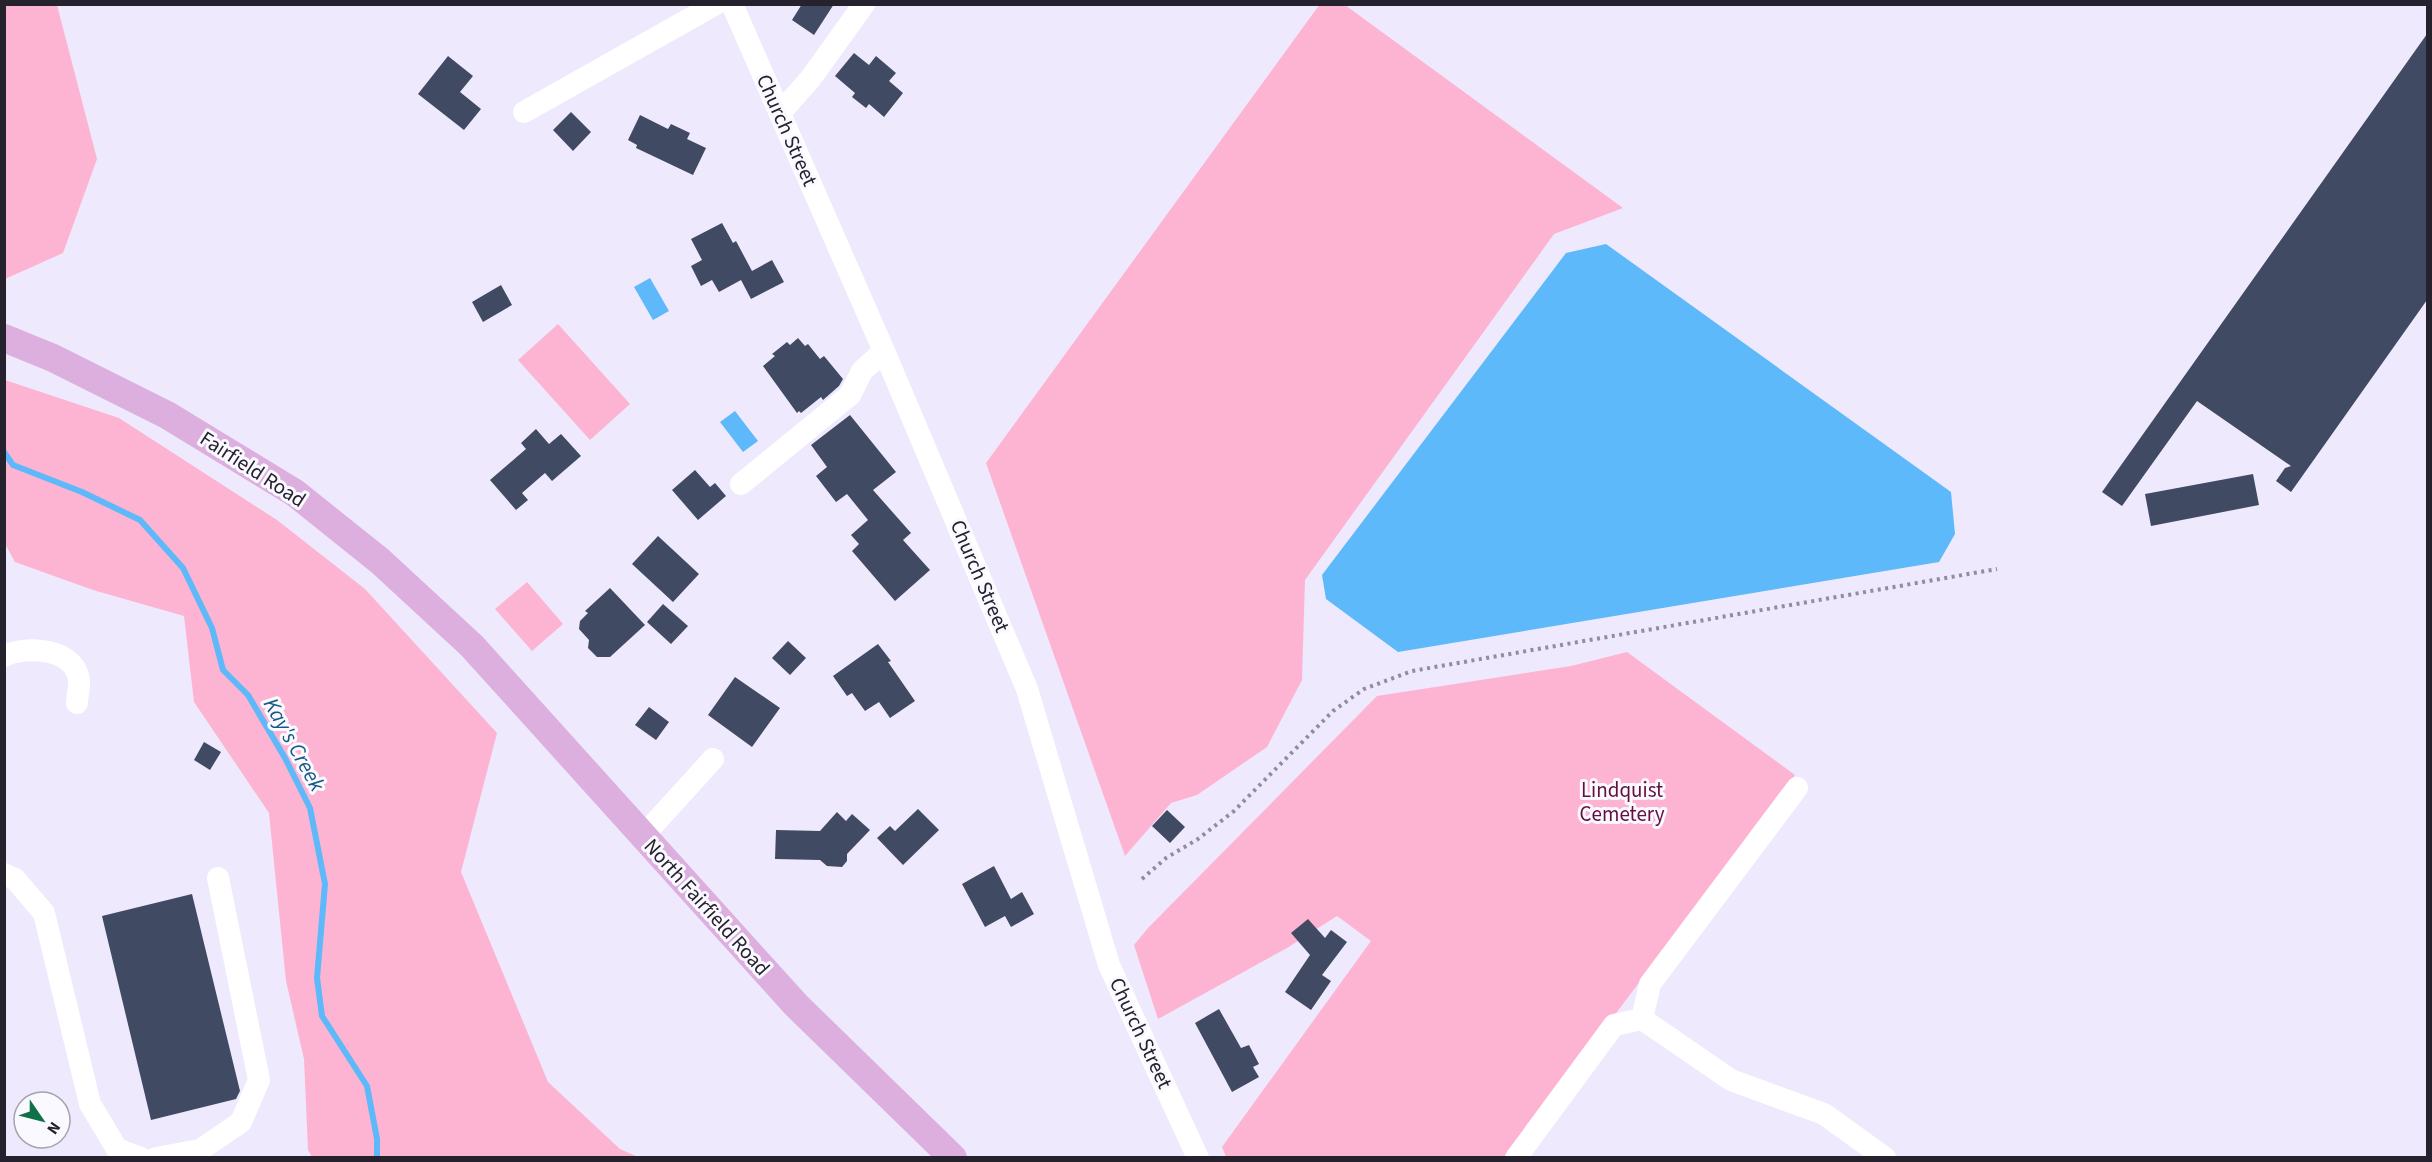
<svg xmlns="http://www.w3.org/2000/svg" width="2432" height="1162" font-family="'Source Sans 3',sans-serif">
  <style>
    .green { fill: #fdb4d2 }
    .water { fill: #5db9f9 }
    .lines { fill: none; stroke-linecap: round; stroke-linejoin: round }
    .stream { stroke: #5db9f9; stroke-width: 6 }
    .building { fill: #414a63 }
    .path { stroke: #918d9c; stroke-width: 4; stroke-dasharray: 3 4.5; stroke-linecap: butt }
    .minor { stroke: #fff; stroke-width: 22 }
    .major { stroke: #dcafde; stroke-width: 28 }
    .labels { text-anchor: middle; stroke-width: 6; stroke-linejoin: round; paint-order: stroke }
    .street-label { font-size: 21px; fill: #25222d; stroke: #faf9ff }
    .park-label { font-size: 21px; fill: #640e3e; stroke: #faf9ff }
    .water-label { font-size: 22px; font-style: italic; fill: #155983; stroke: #faf9ff }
  </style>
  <rect width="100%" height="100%" fill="#eee9fc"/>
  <path class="green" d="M1320 4 1345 5 1623 208 1554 234 1305 580 1302 680 1267 747 1197 795 1171 803 1125 856 986 463Z
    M4 5H57L97 159 63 253 5 279Z
    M558 324 630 404 590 440 518 360Z
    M5 380 119 418 277 520 365 589 497 733 461 872 548 1082 620 1149 638 1157H312L308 1150 304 1059 286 981 269 813 194 702 184 616 93 590 15 562 5 544Z
    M527 582 563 624 532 651 495 609Z
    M1627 652 1795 775 1508 1157H1226L1222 1147 1371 941 1337 916 1287 948 1158 1019 1134 945 1148 928 1377 696 1571 666Z"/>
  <path class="water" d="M1606 244 1951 492 1955 534 1939 562 1398 652 1326 599 1322 575 1566 253Z
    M650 278 669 311 653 320 634 287Z
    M735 411 758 441 743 452 720 422Z"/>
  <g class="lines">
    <path class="stream" d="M4 452 13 465 82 492 140 520 183 568 212 628 223 670 248 695 285 758 310 808 325 884 317 978 322 1016 367 1086 377 1139V1158"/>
  </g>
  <path class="building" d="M802 4H834L814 35 792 20Z
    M2427 34V300L2291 492 2276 481 2285 468 2291 466 2197 401 2122 506 2102 492Z
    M854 53 869 65 876 56 896 73 889 81 903 93 884 117 869 104 866 108 852 97 855 93 835 76Z
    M448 56 473 76 460 92 481 109 464 130 418 94Z
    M571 112 591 132 573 151 553 130Z
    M640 115 668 129 671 124 690 133 687 139 706 148 693 175 636 148 637 145 628 140Z
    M722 223 733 243 736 241 752 271 772 260 784 282 751 299 741 280 719 292 712 280 701 286 691 266 702 260 691 239Z
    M501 285 512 305 483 322 472 302Z
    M798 338 805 346 808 344 820 359 824 356 843 379 839 386 823 400 821 397 801 413 799 411 797 413 763 366 775 356 772 354 787 342 790 345Z
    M850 415 896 472 873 490 911 533 903 540 930 570 895 601 852 551 859 544 851 535 868 520 847 494 836 502 816 476 827 467 811 445Z
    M536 429 549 444 561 434 581 456 552 481 545 473 522 493 528 500 516 510 490 480 526 449 521 443Z
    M695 470 710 487 715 483 726 496 698 520 672 490Z
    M2253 474 2259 505 2151 526 2145 494Z
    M658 536 699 574 673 602 632 564Z
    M610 588 645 625 610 657H597L588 648 589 640 579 629 580 621 588 613 585 611Z
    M663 604 688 626 671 644 647 622Z
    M788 641 806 658 790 675 772 658Z
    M878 644 891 661 888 662 915 701 890 718 879 702 865 711 852 693 847 696 833 676Z
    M735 677 780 708 752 747 708 715Z
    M649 707 669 722 656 740 635 725Z
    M204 742 221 752 210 770 194 760Z
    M918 809 939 830 903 865 877 838 890 826 895 831Z
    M1167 810 1185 827 1170 843 1152 826Z
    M837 812 846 821 852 814 870 830 847 854V861L842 867 827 866 820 860 775 859 776 830 820 831Z
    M994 866 1011 899 1022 892 1034 914 1011 927 1005 916 985 927 962 884Z
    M192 894 240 1091 236 1099 151 1120 102 916Z
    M1308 919 1325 938 1331 930 1347 942 1322 975 1331 981 1311 1010 1285 992 1310 955 1291 933Z
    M1219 1009 1241 1048 1249 1045 1259 1064 1253 1067 1259 1077 1232 1092 1195 1023Z"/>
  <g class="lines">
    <path class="path" d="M1142 879 1166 858 1198 839 1234 811 1333 711 1364 689 1412 671 1997 569"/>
    <path class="minor" d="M732 4 884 351 1027 689 1109 965 1198 1158
      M524 112 716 4
      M780 113 811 78 864 4
      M741 484 850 395 862 371 884 351
      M4 656C26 645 75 648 79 680 80 687 77 696 77 703
      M643 836 713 759
      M4 874 15 879 44 913 90 1104 117 1149 141 1158
      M1642 1019 1650 984 1797 788
      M156 1158 200 1150 241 1122 259 1080 218 878
      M1516 1158 1614 1025 1642 1019 1731 1080 1824 1114 1885 1158"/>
    <path class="major" d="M4 338 53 358 167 415 295 493 380 561 472 646 796 1005 953 1158"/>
  </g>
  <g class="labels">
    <g class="street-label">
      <text transform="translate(787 130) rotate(66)" y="7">Church Street</text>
      <text transform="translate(253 469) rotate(33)" y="7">Fairfield Road</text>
      <text transform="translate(980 576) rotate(67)" y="7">Church Street</text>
      <text transform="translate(707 907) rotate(48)" y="7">North Fairfield Road</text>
      <text transform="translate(1141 1033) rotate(65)" y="7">Church Street</text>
    </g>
    <g class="park-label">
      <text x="1622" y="797">Lindquist<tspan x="1622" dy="24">Cemetery</tspan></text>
    </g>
    <g class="water-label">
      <text transform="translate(295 744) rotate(61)" y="8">Kay's Creek</text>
    </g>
  </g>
  <rect width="2432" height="1162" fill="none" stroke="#25222d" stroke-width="12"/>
  <g transform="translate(42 1120) rotate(125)"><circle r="28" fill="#faf9ff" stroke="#a5a3ab" stroke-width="1.5"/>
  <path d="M0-4.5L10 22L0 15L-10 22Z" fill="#0f7148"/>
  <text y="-9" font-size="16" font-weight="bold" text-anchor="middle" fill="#25222d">N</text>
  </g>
</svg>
